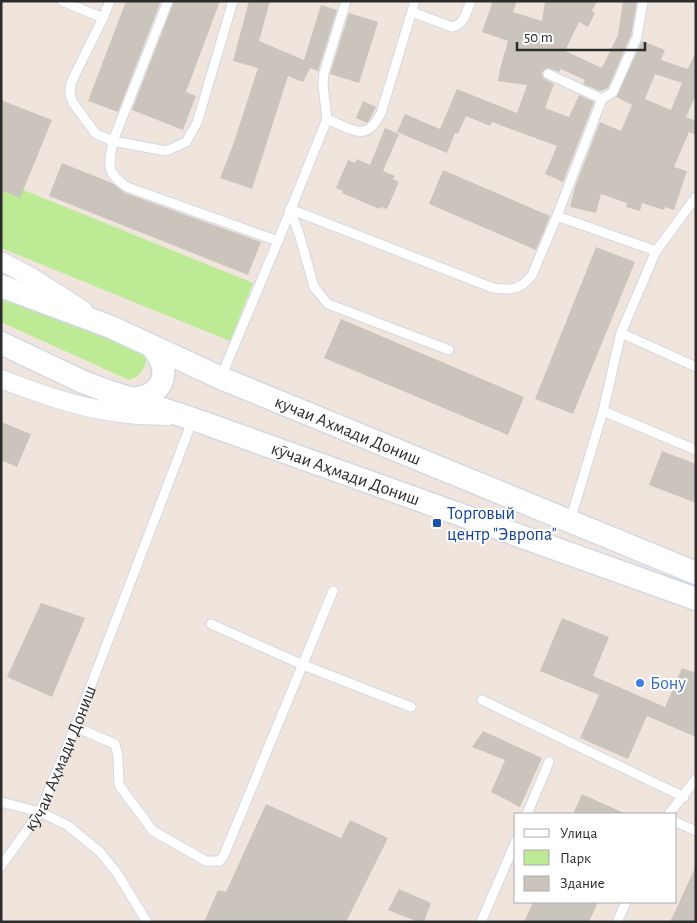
<svg xmlns="http://www.w3.org/2000/svg" width="697" height="923" font-family="'Alegreya Sans',sans-serif">
  <style>
    .green { fill: #bcea95 }
    .building { fill: #cac4bc; fill-rule: evenodd }
    .lines { fill: none; stroke-linecap: round; stroke-linejoin: round }
    .service-casing { stroke: #d2d8e6; stroke-width: 11 }
    .minor-casing { stroke: #d2d8e6; stroke-width: 20 }
    .tertiary-casing { stroke: #d2d8e6; stroke-width: 25 }
    .service { stroke: #fff; stroke-width: 9 }
    .minor { stroke: #fff; stroke-width: 18 }
    .tertiary { stroke: #fff; stroke-width: 22 }
    .transit-dot { fill: #1a4fb4; stroke: #fff; stroke-width: 2 }
    .shop-dot { fill: #3f7fe0; stroke: #fff; stroke-width: 2 }
    .labels { text-anchor: middle; stroke-width: 4; stroke-linejoin: round; paint-order: stroke }
    .street-label { font-size: 18px; fill: #2c2c2c; stroke: #fff }
    .transit-label { font-size: 18px; fill: #164399; stroke: #fff; text-anchor: start }
    .shop-label { font-size: 18px; fill: #366cbe; stroke: #fff; text-anchor: start }
  </style>
  <rect width="100%" height="100%" fill="#efe5dd"/>
  <path class="green" d="M1 181 253 283 230 341 1 248Z
    M1 300 140 345 147 358C144 370 140 376 129 380L1 322Z"/>
  <path class="building" d="M126 1H161L118 112 88 101Z
    M174 1H220L186 92 196 96 183 130 132 110Z
    M249 1H270L259 41 304 60 321 5 337 10 318 71 310 68 303 82 288 76 252 189 220 178 233 145 258 68 233 61Z
    M493 1H517L513 12 542 21 545 1H597L592 11 595 13 588 27 579 22 565 51 602 68 618 35 623 1H637L631 35 608 88 600 91 583 84 585 80 561 69 559 72 548 68 542 72 543 78 554 84 545 108 569 117 579 95 594 102 563 182 545 174 557 146 492 122 490 126 466 116 458 134 455 133 447 153 397 132 405 114 440 129 457 89 517 113 527 85 498 81 500 69 508 41 482 32Z
    M349 13 378 22 359 83 330 74Z
    M642 41 665 50 661 60 688 69 696 51V95L686 117 696 121V135L689 132 674 167 687 171 674 210 665 207 664 210 642 203 640 211 626 207 627 203 601 194 596 213 570 207 575 187 600 122 621 131 632 105 616 97ZM655 74 682 83 671 110 645 99Z
    M1 100 52 120 20 198 1 190Z
    M363 101 376 107 370 119 367 123 356 118Z
    M385 128 399 134 383 171 395 176 393 179 399 182 387 209 381 207 379 209 342 193 343 191 336 188 348 160 355 163 357 159 370 165Z
    M62 163 112 183 125 193 261 242 248 275 49 196Z
    M443 170 550 216 536 250 429 204Z
    M596 247 635 262 573 414 535 399Z
    M341 319 524 397 508 435 324 358Z
    M1 422 31 434 17 467 1 460Z
    M662 451 696 464V503L649 485Z
    M41 603 85 618 52 697 7 677Z
    M562 618 609 637 593 676 665 707 682 668 696 673V737L647 716 628 759 580 738 599 695 540 671Z
    M483 731 542 758 520 807 491 792 505 760 472 747Z
    M582 794 626 814H573Z
    M266 804 341 838 350 820 388 838 346 922H204L218 890 226 892Z
    M696 866V922H670Z
    M399 889 431 903 424 922H418L388 910Z
    M533 902H598L589 922H524Z"/>
  <g class="lines">
    <g class="service-casing">
      <g id="service">
        <path d="M62 1 103 18 71 83 70 94 73 103 96 134 113 141C109 165 105 172 127 187L278 241 221 377"/>
        <path d="M168 1 113 141 166 151 186 142 197 123 233 1"/>
        <path d="M412 12 452 27C465 24 466 12 471 1"/>
        <path d="M103 18 110 1"/>
        <path d="M548 74 602 99 613 92 637 37 643 1"/>
        <path d="M327 119C352 129 366 144 381 113L415 1"/>
        <path d="M290 209 493 288C511 290 520 291 532 275L557 216"/>
        <path d="M290 209 300 237 314 287 328 304 449 350"/>
        <path d="M278 241 327 119 323 85 324 73 346 1"/>
        <path d="M656 251 696 197"/>
        <path d="M621 333 696 367"/>
        <path d="M603 411 696 450"/>
        <path d="M570 521 603 411 621 333 656 251 557 216 602 99"/>
        <path d="M211 624 303 665 411 707"/>
        <path d="M482 700 684 797"/>
        <path d="M75 727 115 744 118 756 119 785 153 831 206 861H220L224 855 333 591"/>
        <path d="M1 802 40 812 67 825 100 852 117 873 147 922"/>
        <path d="M527 814 549 762"/>
        <path d="M669 814 696 779"/>
        <path d="M676 822 696 831"/>
        <path id="s1" d="M1 866 40 812 75 727 193 419"/>
        <path d="M481 922 516 841"/>
        <path d="M617 922 626 902"/>
      </g>
    </g>
    <g class="minor-casing">
      <path id="minor" d="M1 261 33 278 83 310
        M1 379C43 395 84 410 129 414 142 416 155 415 168 416"/>
    </g>
    <g class="tertiary-casing">
      <g id="tertiary">
        <path id="s2" d="M1 286 111 327 221 378 696 573"/>
        <path id="s3" d="M1 343 81 381 104 390 193 419 696 599"/>
        <path d="M131 399C164 396 173 372 152 347"/>
      </g>
    </g>
    <use href="#service" class="service"/>
    <use href="#minor" class="minor"/>
    <use href="#tertiary" class="tertiary"/>
  </g>
  <rect class="transit-dot" x="432" y="518" width="10" height="10" rx="2.5"/>
  <circle class="shop-dot" cx="640" cy="683" r="5"/>
  <g class="labels">
    <g class="street-label">
      <text dy="6" stroke="none"><textPath href="#s2" startOffset="376">кучаи Ахмади Дониш</textPath></text>
      <text dy="6" stroke="none"><textPath href="#s3" startOffset="369">кӯчаи Аҳмади Дониш</textPath></text>
      <text dy="6" stroke="none"><textPath href="#s1" startOffset="124">кӯчаи Аҳмади Дониш</textPath></text>
    </g>
    <g class="transit-label">
      <text x="447" y="519">Торговый<tspan x="447" dy="21">центр "Эвропа"</tspan></text>
    </g>
    <g class="shop-label">
      <text x="650" y="689">Бону</text>
    </g>
  </g>
  <rect width="697" height="923" fill="none" stroke="#2c2c2c" stroke-width="5"/>
  <rect x="514" y="813" width="162" height="90" fill="#ffffff" stroke="#ababab"/>
  <rect x="524" y="829" width="25" height="8" fill="#ffffff" stroke="#ababab"/>
  <text x="560" y="838" font-size="15" fill="#2c2c2c">Улица</text>
  <rect x="524" y="850" width="25" height="15" fill="#bcea95" stroke="#ababab"/>
  <text x="560" y="863" font-size="15" fill="#2c2c2c">Парк</text>
  <rect x="524" y="876" width="25" height="15" fill="#cac4bc" stroke="#ababab"/>
  <text x="560" y="888" font-size="15" fill="#2c2c2c">Здание</text>
  <path d="M517 42v8h128v-8" fill="none" stroke="#2c2c2c" stroke-width="2.5"/>
  <text x="524" y="42" font-size="15" fill="#2c2c2c" stroke="#ffffff" stroke-width="4" paint-order="stroke">50 m</text>
</svg>
